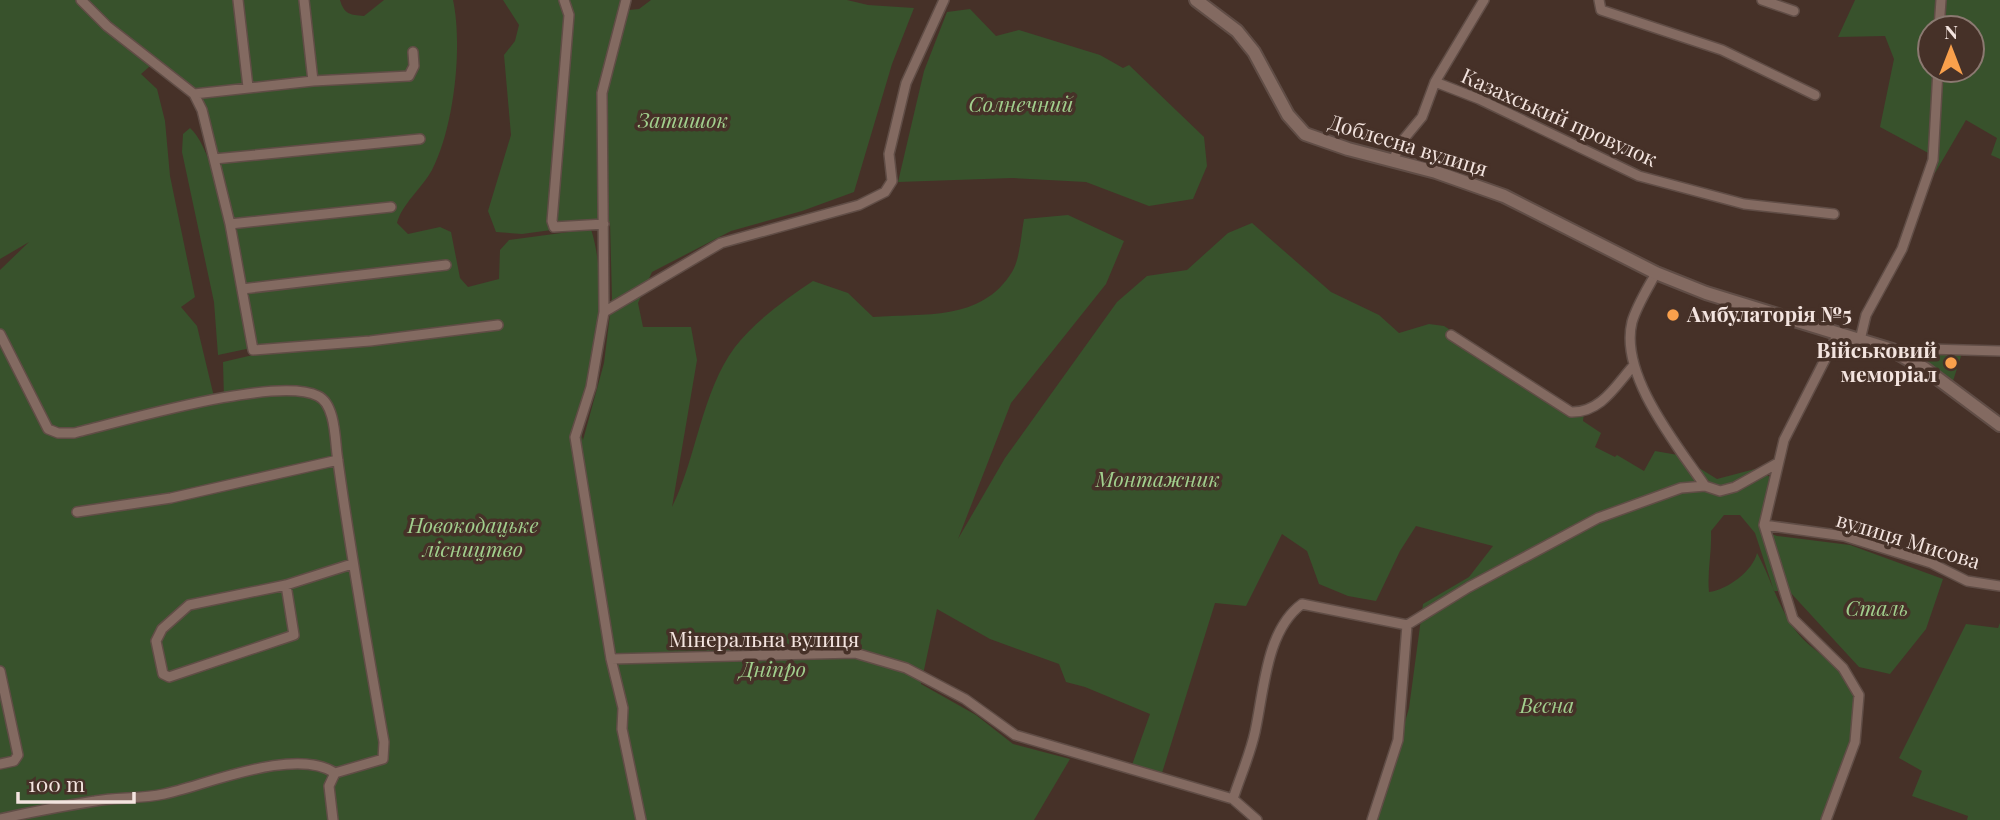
<svg xmlns="http://www.w3.org/2000/svg" width="2000" height="820" font-family="'Playfair Display',serif">
  <style>
    .green { fill: #38522c; fill-rule: evenodd }
    .lines { fill: none; stroke-linecap: round; stroke-linejoin: round }
    .street-casing { stroke: #604d46; stroke-width: 12 }
    .secondary-casing { stroke: #604d46; stroke-width: 16 }
    .street { stroke: #836a61; stroke-width: 9 }
    .secondary { stroke: #836a61; stroke-width: 12 }
    .poi-dot { fill: #f9a04c; stroke: #463128; stroke-width: 2.5 }
    .labels { text-anchor: middle; stroke-width: 7; stroke-linejoin: round; paint-order: stroke }
    .park-label { font-size: 21px; font-style: italic; fill: #a1cf8d; stroke: #463128 }
    .street-label { font-size: 21px; fill: #f3e4df; stroke: #463128 }
    .poi-label { font-size: 21px; font-weight: bold; fill: #f3e4df; stroke: #463128; text-anchor: start }
  </style>
  <rect width="100%" height="100%" fill="#463128"/>
  <path class="green" d="M0 0H340C344 14 350 15 364 16L384 0H453C463 46 454 128 432 170 422 188 402 204 397 223L408 234 440 227 451 232 460 278 468 287 499 279 500 250 509 240 591 229C606 277 598 329 590 378 585 406 573 409 583 440L604 363 612 298 610 222 522 234 496 232 488 211 511 135 504 55 515 41 519 25 503 0H620L619 11 639 9 651 0H847L868 5 914 8 892 64 854 192 802 211 731 231 652 272 638 303 643 327H691L697 360 672 507C697 457 701 393 735 347 755 321 786 299 813 281L848 293 873 317C924 313 981 322 1012 272 1020 259 1021 235 1024 219L1068 215 1124 241 1106 284 1011 403 958 539 1005 458 1117 302 1147 276 1187 270 1228 233 1252 223 1331 292 1379 315 1399 333 1429 324 1444 326 1569 407 1584 412 1583 421 1601 433 1595 447 1615 457 1617 455 1644 471 1655 451 1678 455 1717 479 1755 469 1772 478 1761 530 1777 536 1850 545 1943 579 1926 629 1890 674 1859 667 1789 591H1774L1755 533 1740 515H1724L1711 531C1712 553 1707 571 1709 592 1727 590 1753 571 1757 553 1773 582 1779 613 1802 638 1817 654 1852 673 1856 696 1862 728 1833 789 1822 820H1377L1409 708 1423 604 1469 577 1493 546 1416 526 1400 551 1376 601 1348 596 1319 584 1307 551 1282 534 1246 606 1215 603 1162 773 1132 765 1150 714 1085 687 1066 682 1059 664 990 639 937 609 921 684 976 715 1013 744 1070 759 1034 820H0V270L29 242 0 259ZM158 59 203 100 231 213 257 354 223 362 224 399 215 401 197 326 181 307 195 297 170 176 165 121 157 89 141 74Z
    M1855 0H2000V159L1991 155 1997 138 1966 120 1935 173 1932 155 1880 127 1894 59 1885 36 1838 37ZM1930 28H1972V70H1930Z
    M970 9 996 36 1019 30 1100 55 1123 68 1129 65 1204 137 1207 166 1193 199 1149 206 1086 182 1012 178 898 182 924 71 947 12Z
    M190 128C222 156 241 301 251 348L218 355 214 302 182 152 183 134Z
    M1925 353H1962L1953 381 1920 358Z
    M2000 623V820H1967L1968 816 1912 796 1922 771 1899 758 1966 624 1998 628Z"/>
  <g class="lines">
    <g class="street-casing">
      <path id="street" d="M81 0 107 26 194 94 202 110 230 224 253 350 370 341 498 325
        M238 0 248 87
        M304 0 313 81
        M564 0 569 15 552 221 554 227 604 224
        M626 0 602 93 604 312 591 387 575 437 611 659 623 708 622 729 641 820
        M1599 0 1601 10 1722 50 1815 95
        M1762 0 1794 11
        M1939 28 1941 0
        M1435 82 1479 99 1639 176 1744 204 1834 214
        M194 94 313 81 409 76 414 66 413 52
        M214 159 420 139
        M1393 160 1403 140 1422 117 1435 82 1484 0
        M230 224 391 207
        M1656 273C1648 288 1637 305 1632 322 1619 375 1677 445 1705 486
        M242 289 446 265
        M604 312 721 243 859 205 885 192 892 181 889 154 906 83 944 0
        M0 334 48 429 58 433H74C121 422 277 375 318 396 335 404 335 438 337 454 350 551 367 646 384 742L383 759 335 773 329 786 333 820
        M1451 335 1571 412C1601 413 1616 385 1634 365
        M1860 340 1866 315 1902 249 1933 160 1938 70
        M1909 358 1928 349 2000 351
        M77 512 171 498 338 460
        M1764 525 1844 536 1931 563 1967 581 2000 586
        M286 585 294 635 169 677 163 674 156 641 162 629 189 605 286 585 352 564
        M611 659 855 653 906 668 965 699 1015 735 1233 799 1257 820
        M0 671 18 755 14 761 0 764
        M1233 799C1240 777 1250 755 1255 732 1264 691 1266 630 1302 604L1407 625 1469 587 1598 518 1681 488 1705 486 1720 491 1735 487 1776 464
        M0 819C31 812 63 806 95 801 117 797 141 799 164 794 206 785 296 746 335 773
        M1372 820 1398 740 1407 625
        M1826 820 1855 742 1859 695 1843 668 1793 619 1764 525 1784 440 1838 334"/>
    </g>
    <g class="secondary-casing">
      <path id="secondary" d="M1196 0 1237 31 1254 52 1288 115 1305 134 1348 149 1436 172 1504 196 1656 273 1706 293 1892 350 1925 369 2000 425"/>
    </g>
    <use href="#street" class="street"/>
    <use href="#secondary" class="secondary"/>
  </g>
  <g class="poi-dot">
    <circle cx="1673" cy="315" r="7"/>
    <circle cx="1951" cy="363" r="7"/>
  </g>
  <g class="labels">
    <g class="park-label">
      <text x="1021" y="112">Солнечний</text>
      <text x="683" y="128">Затишок</text>
      <text x="1158" y="487">Монтажник</text>
      <text x="473" y="533">Новокодацьке<tspan x="473" dy="24">лісництво</tspan></text>
      <text x="1877" y="616">Сталь</text>
      <text x="773" y="677">Дніпро</text>
      <text x="1547" y="713">Весна</text>
    </g>
    <g class="street-label">
      <text transform="translate(1559 118) rotate(24)" y="7">Казахський провулок</text>
      <text transform="translate(1408 146) rotate(17)" y="7">Доблесна вулиця</text>
      <text transform="translate(1908 541) rotate(17)" y="7">вулиця Мисова</text>
      <text x="764" y="647">Мінеральна вулиця</text>
    </g>
    <g class="poi-label">
      <text x="1687" y="322">Амбулаторія №5</text>
      <text x="1937" y="358" text-anchor="end">Військовий<tspan x="1937" dy="24">меморіал</tspan></text>
    </g>
  </g>
  <g transform="translate(1951 49)"><circle r="33" fill="#463128" stroke="#8b7971" stroke-width="2"/>
  <path d="M0-5L12 26L0 18L-12 26Z" fill="#f9a04c"/>
  <text y="-10" font-size="19" font-weight="bold" text-anchor="middle" fill="#f3e4df">N</text>
  </g>
  <path d="M18 792v10h116v-10" fill="none" stroke="#f3e4df" stroke-width="3.5"/>
  <text x="28" y="792" font-size="21" fill="#f3e4df" stroke="#463128" stroke-width="5" paint-order="stroke">100 m</text>
</svg>
